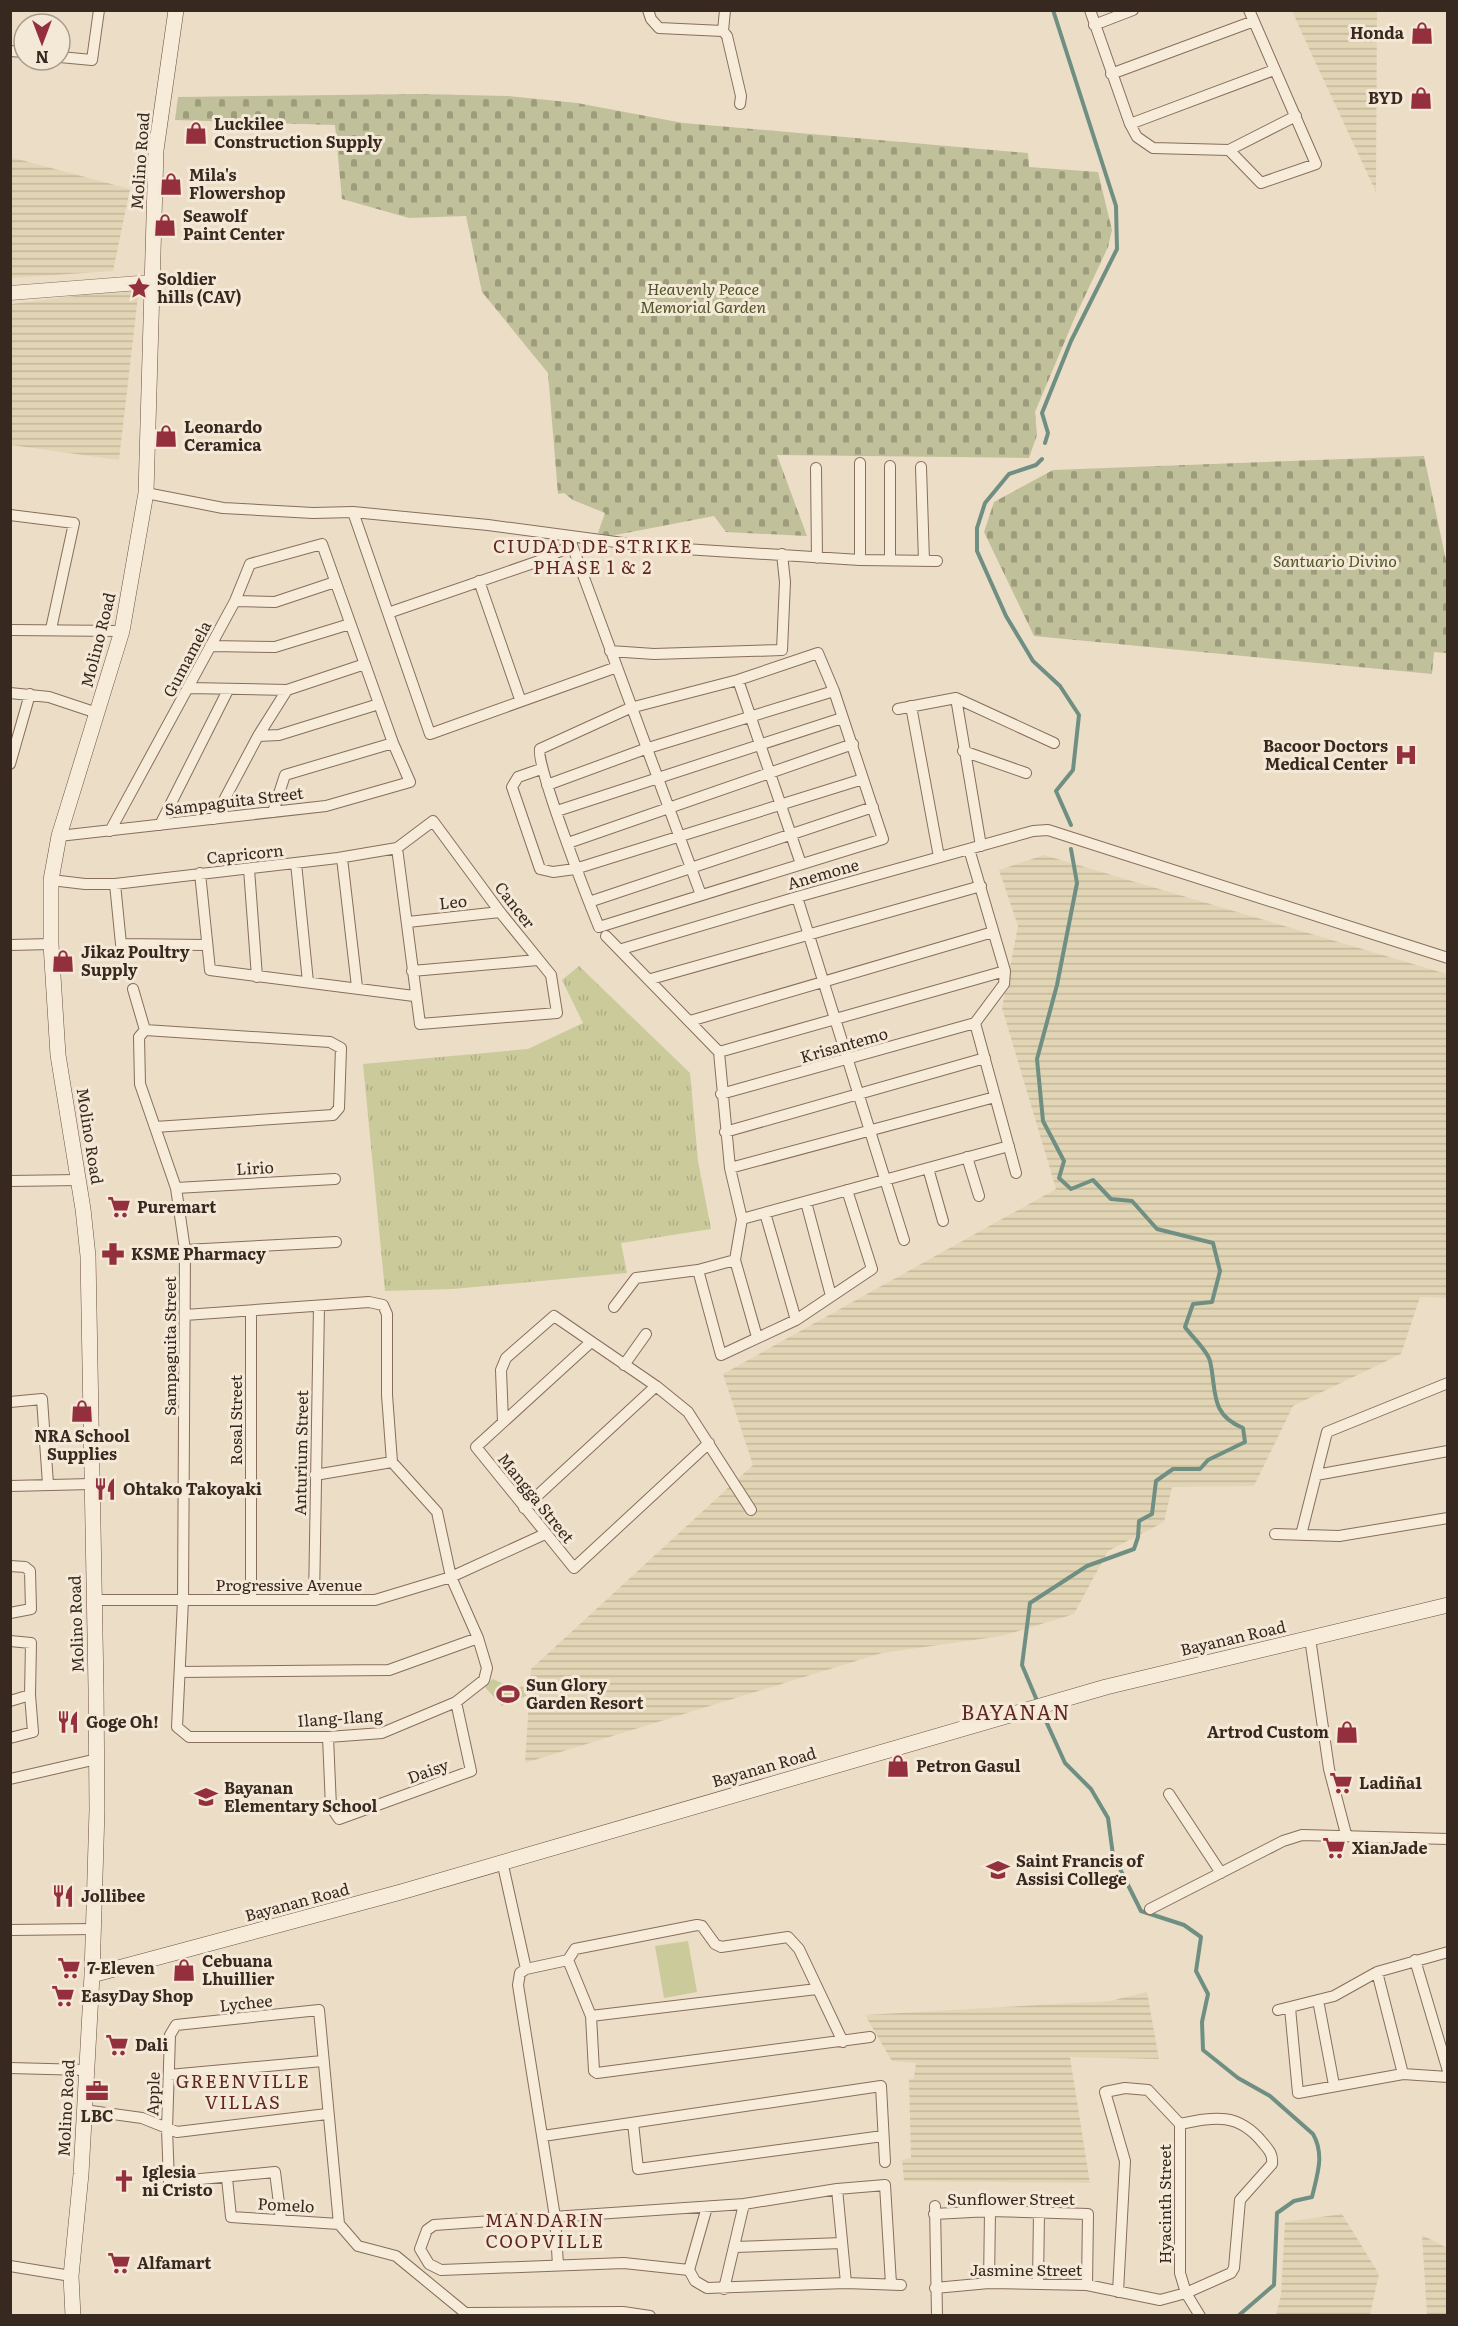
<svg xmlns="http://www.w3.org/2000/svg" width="1458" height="2326" font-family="Literata,serif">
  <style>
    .farmland { fill: url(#farmland-rules) }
    .grass { fill: url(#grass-tufts) }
    .cemetery { fill: url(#cemetery-stones) }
    .garden { fill: #caca9b }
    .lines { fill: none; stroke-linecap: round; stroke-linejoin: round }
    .stream { stroke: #6f8f83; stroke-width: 4 }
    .minor-casing { stroke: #876e5d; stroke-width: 12 }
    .tertiary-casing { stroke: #876e5d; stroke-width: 15 }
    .secondary-casing { stroke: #695040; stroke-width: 16 }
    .minor { stroke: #f7ebda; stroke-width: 10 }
    .tertiary { stroke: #f7ebda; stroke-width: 14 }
    .secondary { stroke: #f7ebda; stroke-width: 15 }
    .labels { text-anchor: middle; stroke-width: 6; stroke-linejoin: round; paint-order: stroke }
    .poi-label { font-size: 16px; font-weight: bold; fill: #382920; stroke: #f4e8d6; text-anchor: start }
    .street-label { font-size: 16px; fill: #382920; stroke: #f4e8d6 }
    .park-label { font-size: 16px; font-style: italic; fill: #4e5428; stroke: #f4e8d6 }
    .neighbourhood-label { font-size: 18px; letter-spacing: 1.5px; fill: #632721; stroke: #f4e8d6 }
    .quarter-label { font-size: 20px; letter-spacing: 1.5px; fill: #632721; stroke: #f4e8d6 }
  </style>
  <defs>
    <pattern id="farmland-rules" width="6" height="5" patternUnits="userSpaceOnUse" patternTransform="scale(1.5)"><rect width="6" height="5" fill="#e2d5b5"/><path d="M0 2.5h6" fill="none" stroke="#c3b79b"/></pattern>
    <pattern id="grass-tufts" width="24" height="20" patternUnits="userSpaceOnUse" patternTransform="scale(1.5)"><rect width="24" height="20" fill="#caca9b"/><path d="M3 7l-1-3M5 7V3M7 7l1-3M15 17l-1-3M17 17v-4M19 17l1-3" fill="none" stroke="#aeae85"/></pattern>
    <pattern id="cemetery-stones" width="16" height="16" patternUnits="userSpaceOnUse" patternTransform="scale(1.5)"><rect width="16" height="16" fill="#c0c09a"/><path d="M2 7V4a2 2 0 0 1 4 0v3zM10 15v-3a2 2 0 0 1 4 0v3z" fill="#9d9c7d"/></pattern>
  </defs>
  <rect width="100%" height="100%" fill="#ecddc7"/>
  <path class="farmland" d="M1292 11H1377L1376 192 1312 55Z
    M10 157 130 189 113 271 11 278Z
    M139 288 119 460 11 445V304Z
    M1044 855 1447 974V1298L1420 1297 1401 1354 1293 1406 1254 1486 1172 1487 1164 1522 1108 1551 1074 1614 1002 1636 882 1653 525 1763 531 1669 753 1465 723 1374 1056 1189 1002 1008 1018 926 999 870Z
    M1147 1992 1159 2059 1070 2057 1090 2183 904 2181 902 2160 911 2158 909 2080 914 2078 916 2063 892 2061 865 2015 1110 2001Z
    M1342 2214 1379 2274 1370 2315H1276L1281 2295 1285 2222Z
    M1422 2235 1447 2248V2315H1427Z"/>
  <path class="grass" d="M579 966 690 1073 698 1161 711 1229 621 1243 627 1273 453 1289 385 1291 363 1064 528 1049 583 1023 562 980Z"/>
  <path class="cemetery" d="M419 94 507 96 577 103 683 123 1028 153 1029 167 1098 172 1112 230 1108 247 1075 317 1035 412 1037 435 1029 458 777 455 807 536 726 532 714 516 605 537 598 533 605 513 573 500 564 493 558 494 548 373 482 292 466 216 409 218 342 199 335 125 175 120 178 97Z
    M1424 456 1447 565V653L1434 652 1432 674 1034 636 984 532 994 502 1053 470Z"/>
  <path class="garden" d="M493 1679 512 1688 525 1686 526 1696 502 1706 484 1686Z
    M688 1941 697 1992 664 1998 655 1946Z"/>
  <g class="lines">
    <path class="stream" d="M1045 443 1048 433 1042 413 1071 341 1117 249 1116 206 1053 10
      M1042 459 1036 465 1009 474 985 503 977 528V551L1006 616 1033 661 1060 686 1079 715 1073 770 1056 791 1071 825
      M1038 1703 1022 1665 1030 1603 1087 1566 1134 1549 1138 1537 1139 1521 1152 1514 1156 1481 1173 1469H1200L1208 1460 1245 1442 1243 1428C1209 1414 1217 1391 1210 1361 1207 1350 1192 1337 1185 1327L1193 1304 1212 1302 1220 1271 1213 1243 1157 1229 1132 1201 1111 1199 1093 1180 1071 1189 1059 1178 1064 1161 1043 1121 1037 1059 1057 985 1077 883 1071 849
      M1045 1719 1065 1763 1091 1789 1108 1818 1113 1855 1141 1911 1184 1925 1201 1937 1196 1971 1208 1994 1202 2022 1203 2050 1238 2078 1270 2096 1313 2134C1325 2155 1317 2175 1312 2197L1294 2201 1277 2213 1274 2285 1238 2316"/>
    <g class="minor-casing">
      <path id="minor" d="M648 10 651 19 659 28 723 31 727 36 741 96 740 104
        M1090 10 1130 124 1137 137 1153 148 1229 150 1296 116
        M1094 25 1133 10
        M723 31 725 10
        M10 51 24 52
        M60 57 92 60 99 10
        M1111 74 1254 21
        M1130 124 1274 70
        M1229 150 1261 183 1316 164 1249 10
        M860 463V560
        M890 466V560
        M921 467 924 561
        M816 468 817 558
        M146 493 223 508 313 513 353 512 488 525 653 547 860 560 937 561
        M353 512 430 734 617 667
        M10 515 74 523 51 629
        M569 537 701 895
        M479 581 520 699
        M235 601 275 602 335 582
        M388 613 539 561 571 546
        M10 630 122 631
        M210 646 275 647 350 624
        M610 651 654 654 782 650 785 582 782 554
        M818 653 834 691 883 839 599 927C590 905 534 761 540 749L630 708 738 680Z
        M738 680 801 864
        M188 688 287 690 365 664
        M10 693 49 697 97 713
        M956 698 981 846
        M911 706 939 857
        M898 709 956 698 1054 743
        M258 736 279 735 379 704
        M963 751 1026 773
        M10 764 30 694
        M541 769 518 777 512 787 540 869 553 872 575 869 863 779
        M547 785 645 749 834 691
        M557 811 842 718
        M273 812 285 775 393 743
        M214 819 258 736 287 690
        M160 825 228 690
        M59 836 326 806 410 782 393 743 322 544 250 564 235 601 110 831
        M568 843 853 744
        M969 849 1005 971 1004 984 975 1023 1016 1173
        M342 858 357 987
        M296 863 308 982
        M249 869 257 977
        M200 873 210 970 414 996
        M51 880 85 884H115L338 858 397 848 433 821 500 912 551 975 557 1013 420 1024 397 848
        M115 884 121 944 207 945
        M797 897 904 1240
        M589 902 873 807
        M408 922 500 912
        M606 936 719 1052 730 1168 742 1219
        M10 945 51 944
        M622 949 797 897 1033 831 1048 830 1448 958
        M412 971 538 960
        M651 979 981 886
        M133 989 145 1030
        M690 1021 993 932
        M719 1052 1005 971
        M721 1094 975 1023
        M155 1127 333 1115 339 1108 341 1048 330 1042 145 1030 139 1037 140 1084 176 1188 185 1250 183 1600 177 1727 189 1737H328L382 1733 456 1702 484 1680 487 1668 478 1638 451 1577 437 1512 392 1462 387 1395V1314L383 1305 369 1302 185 1315
        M725 1132 985 1058
        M967 1157 979 1196
        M730 1168 995 1097
        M928 1168 943 1221
        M10 1181 79 1180
        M176 1188 335 1179
        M806 1202 831 1296
        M765 1213 796 1320
        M185 1250 336 1242
        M735 1260 757 1337
        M698 1270 721 1355 796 1320 872 1269 847 1190
        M614 1307 636 1278 698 1270 735 1260 742 1219 1009 1146
        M591 1342 476 1447 574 1568 709 1443
        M624 1365 646 1334
        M10 1402 42 1399 48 1484
        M503 1422 501 1370 506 1358 554 1316 656 1386 688 1412 751 1510
        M315 1475 392 1462
        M1316 1475 1448 1451
        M10 1486 91 1484
        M524 1508 656 1386
        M1275 1534 1339 1536 1448 1518
        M1301 1535 1327 1432 1448 1383
        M10 1566 25 1567 30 1571 31 1609 10 1613
        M94 1600H375L451 1577 545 1534
        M251 1600V1312
        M314 1600 319 1306
        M1310 1638 1329 1769 1346 1834
        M10 1641 31 1643 30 1695 33 1732 10 1738
        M180 1672 389 1670 478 1638
        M10 1701 30 1695
        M328 1737 331 1807 339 1819 471 1771 456 1702
        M10 1779 97 1759
        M1169 1794 1221 1873
        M502 1861 526 1969
        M1150 1909 1283 1841 1302 1835 1448 1839
        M10 1930 94 1929
        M568 1960 591 2016
        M1415 1960 1448 2071
        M1377 1972 1403 2074
        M817 1989 591 2016 594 2071 597 2073 870 2037
        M1318 2000 1334 2085
        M1290 2008 1298 2093 1403 2074 1448 2077
        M1278 2010 1334 1996 1377 1972 1448 1952
        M10 2068 86 2070
        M169 2075 323 2061
        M84 2110 142 2118 177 2132 327 2114
        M633 2123 638 2169 883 2136
        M1180 2124V2273L1186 2293 1200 2316
        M543 2136 881 2086 885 2162
        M227 2178 231 2217 339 2224
        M837 2189 846 2283
        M935 2206 937 2316
        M934 2214 990 2211 1088 2214 1087 2285
        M281 2219 275 2172 169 2182 167 2129 170 2035 176 2025 319 2010 339 2224 358 2246 396 2256 469 2316
        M735 2247 842 2243
        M558 2265 555 2217 518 1985 520 1973 526 1969 568 1960 575 1949 697 1925 702 1926 715 1944 721 1947 788 1937 799 1949 843 2042
        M10 2266 71 2276
        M689 2270 707 2207
        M989 2283 990 2211
        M1038 2283 1039 2212
        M891 2284 885 2185 837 2189 744 2204 434 2225 427 2230 420 2249 429 2264 441 2270 624 2263 689 2270 695 2281 707 2288 846 2283 901 2285
        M935 2288 989 2283 1087 2285 1160 2300 1186 2293 1231 2273 1234 2268 1240 2200 1272 2164C1273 2154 1269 2150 1263 2143 1238 2112 1215 2117 1180 2124
        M724 2289 744 2204
        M1118 2292 1125 2161 1105 2092 1125 2088 1148 2090 1180 2124
        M468 2313 623 2312 650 2316"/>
    </g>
    <g class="tertiary-casing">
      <path id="tertiary" d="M10 293 152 282"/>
    </g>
    <g class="secondary-casing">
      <path id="secondary" d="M92 1975 401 1892 1106 1687 1448 1605
        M73 2316 71 2276 81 2174 92 1975 97 1810 96 1688 88 1256 83 1209 58 1055 51 944V880L59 836 122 631 146 493 156 150 176 10"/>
    </g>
    <use href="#minor" class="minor"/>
    <use href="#tertiary" class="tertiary"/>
    <use href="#secondary" class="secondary"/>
  </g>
  <defs>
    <g id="shop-bare" transform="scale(1.8)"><path d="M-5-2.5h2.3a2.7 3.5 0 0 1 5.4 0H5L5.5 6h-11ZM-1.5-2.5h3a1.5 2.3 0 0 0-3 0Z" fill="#94303d" stroke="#f4e8d6" stroke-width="2.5" paint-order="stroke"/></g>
    <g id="sight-bare" transform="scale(1.8)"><path d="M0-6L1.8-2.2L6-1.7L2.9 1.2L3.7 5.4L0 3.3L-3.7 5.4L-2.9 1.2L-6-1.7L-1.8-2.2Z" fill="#94303d" stroke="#f4e8d6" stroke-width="2.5" paint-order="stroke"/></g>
    <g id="hospital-bare" transform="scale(1.8)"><path d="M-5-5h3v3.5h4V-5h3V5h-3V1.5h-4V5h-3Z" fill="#94303d" stroke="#f4e8d6" stroke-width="2.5" paint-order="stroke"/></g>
    <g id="supermarket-bare" transform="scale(1.8)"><path d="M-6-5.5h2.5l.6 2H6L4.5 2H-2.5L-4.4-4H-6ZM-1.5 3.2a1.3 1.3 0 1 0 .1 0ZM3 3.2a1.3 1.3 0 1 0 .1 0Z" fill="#94303d" stroke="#f4e8d6" stroke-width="2.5" paint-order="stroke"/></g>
    <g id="pharmacy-bare" transform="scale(1.8)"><path d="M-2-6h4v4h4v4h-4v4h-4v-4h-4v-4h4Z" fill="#94303d" stroke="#f4e8d6" stroke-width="2.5" paint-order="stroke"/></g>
    <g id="restaurant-bare" transform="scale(1.8)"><path d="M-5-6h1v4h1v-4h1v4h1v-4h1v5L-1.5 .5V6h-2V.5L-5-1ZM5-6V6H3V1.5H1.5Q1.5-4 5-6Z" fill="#94303d" stroke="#f4e8d6" stroke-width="2.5" paint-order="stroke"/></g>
    <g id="stadium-bare" transform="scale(1.8)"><path d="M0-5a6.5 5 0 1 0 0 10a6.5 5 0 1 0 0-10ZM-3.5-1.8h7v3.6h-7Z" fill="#94303d" stroke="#f4e8d6" stroke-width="2.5" paint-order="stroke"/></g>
    <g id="school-bare" transform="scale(1.8)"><path d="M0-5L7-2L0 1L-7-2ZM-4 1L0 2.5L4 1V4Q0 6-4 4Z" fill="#94303d" stroke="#f4e8d6" stroke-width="2.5" paint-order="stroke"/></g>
    <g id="university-bare" transform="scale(1.8)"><path d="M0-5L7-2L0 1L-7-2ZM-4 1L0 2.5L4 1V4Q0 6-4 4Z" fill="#94303d" stroke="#f4e8d6" stroke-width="2.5" paint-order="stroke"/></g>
    <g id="office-bare" transform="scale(1.8)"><path d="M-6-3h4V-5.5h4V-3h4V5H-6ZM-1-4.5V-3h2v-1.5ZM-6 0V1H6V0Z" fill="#94303d" stroke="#f4e8d6" stroke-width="2.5" paint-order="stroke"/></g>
    <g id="church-bare" transform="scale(1.8)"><path d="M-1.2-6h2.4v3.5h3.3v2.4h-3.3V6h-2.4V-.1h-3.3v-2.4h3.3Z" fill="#94303d" stroke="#f4e8d6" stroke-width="2.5" paint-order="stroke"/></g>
  </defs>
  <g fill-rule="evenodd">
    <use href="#shop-bare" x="1422" y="33"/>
    <use href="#shop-bare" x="1421" y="98"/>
    <use href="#shop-bare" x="196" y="133"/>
    <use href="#shop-bare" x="171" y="184"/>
    <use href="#shop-bare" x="165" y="225"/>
    <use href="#sight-bare" x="139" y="288"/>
    <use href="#shop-bare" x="166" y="436"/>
    <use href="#hospital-bare" x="1406" y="755"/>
    <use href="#shop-bare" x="63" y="961"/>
    <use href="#supermarket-bare" x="119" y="1207"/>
    <use href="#pharmacy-bare" x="113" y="1254"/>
    <use href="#shop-bare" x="82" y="1411"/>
    <use href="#restaurant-bare" x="105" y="1489"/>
    <use href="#stadium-bare" x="508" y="1694"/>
    <use href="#restaurant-bare" x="68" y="1722"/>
    <use href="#shop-bare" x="1347" y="1732"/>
    <use href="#shop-bare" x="898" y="1766"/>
    <use href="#supermarket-bare" x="1341" y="1783"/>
    <use href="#school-bare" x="206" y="1797"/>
    <use href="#supermarket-bare" x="1334" y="1848"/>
    <use href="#university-bare" x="998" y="1870"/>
    <use href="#restaurant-bare" x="63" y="1896"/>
    <use href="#supermarket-bare" x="69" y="1968"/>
    <use href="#shop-bare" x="184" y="1970"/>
    <use href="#supermarket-bare" x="63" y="1996"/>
    <use href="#supermarket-bare" x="117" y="2045"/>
    <use href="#office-bare" x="97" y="2091"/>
    <use href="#church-bare" x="124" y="2181"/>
    <use href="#supermarket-bare" x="119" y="2263"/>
  </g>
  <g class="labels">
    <g class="poi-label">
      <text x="1404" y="39" text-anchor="end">Honda</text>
      <text x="1403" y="104" text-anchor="end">BYD</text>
      <text x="214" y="130">Luckilee<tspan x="214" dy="18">Construction Supply</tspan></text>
      <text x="189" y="181">Mila's<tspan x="189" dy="18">Flowershop</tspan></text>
      <text x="183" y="222">Seawolf<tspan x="183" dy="18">Paint Center</tspan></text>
      <text x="157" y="285">Soldier<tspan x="157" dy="18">hills (CAV)</tspan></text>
      <text x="184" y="433">Leonardo<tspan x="184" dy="18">Ceramica</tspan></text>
      <text x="1388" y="752" text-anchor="end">Bacoor Doctors<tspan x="1388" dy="18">Medical Center</tspan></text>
      <text x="81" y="958">Jikaz Poultry<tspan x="81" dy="18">Supply</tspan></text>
      <text x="137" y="1213">Puremart</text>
      <text x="131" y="1260">KSME Pharmacy</text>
      <text x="82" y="1442" text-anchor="middle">NRA School<tspan x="82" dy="18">Supplies</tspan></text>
      <text x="123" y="1495">Ohtako Takoyaki</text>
      <text x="526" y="1691">Sun Glory<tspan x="526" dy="18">Garden Resort</tspan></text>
      <text x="86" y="1728">Goge Oh!</text>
      <text x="1329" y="1738" text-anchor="end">Artrod Custom</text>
      <text x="916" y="1772">Petron Gasul</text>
      <text x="1359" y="1789">Ladiña1</text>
      <text x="224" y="1794">Bayanan<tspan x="224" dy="18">Elementary School</tspan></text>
      <text x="1352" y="1854">XianJade</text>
      <text x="1016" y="1867">Saint Francis of<tspan x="1016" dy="18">Assisi College</tspan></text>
      <text x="81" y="1902">Jollibee</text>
      <text x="202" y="1967">Cebuana<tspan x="202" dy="18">Lhuillier</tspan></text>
      <text x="87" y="1974">7-Eleven</text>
      <text x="81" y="2002">EasyDay Shop</text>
      <text x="135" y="2051">Dali</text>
      <text x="97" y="2122" text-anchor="middle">LBC</text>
      <text x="142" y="2178">Iglesia<tspan x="142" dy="18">ni Cristo</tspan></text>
      <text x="137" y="2269">Alfamart</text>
    </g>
    <g class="street-label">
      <text transform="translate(140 161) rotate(-86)" y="6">Molino Road</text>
      <text transform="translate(98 640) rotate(-76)" y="6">Molino Road</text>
      <text transform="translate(187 659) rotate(-62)" y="6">Gumamela</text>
      <text transform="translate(234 801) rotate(-7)" y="6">Sampaguita Street</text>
      <text transform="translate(245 854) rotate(-6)" y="6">Capricorn</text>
      <text transform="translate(823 874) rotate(-16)" y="6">Anemone</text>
      <text transform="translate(453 902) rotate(-6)" y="6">Leo</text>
      <text transform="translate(515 905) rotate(52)" y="6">Cancer</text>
      <text transform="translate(844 1045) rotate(-16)" y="6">Krisantemo</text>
      <text transform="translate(90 1136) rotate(81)" y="6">Molino Road</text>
      <text transform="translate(255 1168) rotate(-3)" y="6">Lirio</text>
      <text transform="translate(170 1346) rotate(-90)" y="6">Sampaguita Street</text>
      <text transform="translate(236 1420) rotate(-90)" y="6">Rosal Street</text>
      <text transform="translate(301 1453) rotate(-89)" y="6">Anturium Street</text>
      <text transform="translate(536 1498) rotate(51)" y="6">Mangga Street</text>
      <text x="289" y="1591">Progressive Avenue</text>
      <text transform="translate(76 1624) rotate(-92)" y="6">Molino Road</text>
      <text transform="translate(1233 1638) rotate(-13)" y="6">Bayanan Road</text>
      <text transform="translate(340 1718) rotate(-4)" y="6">Ilang-Ilang</text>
      <text transform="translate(764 1767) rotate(-16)" y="6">Bayanan Road</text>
      <text transform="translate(428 1771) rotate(-20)" y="6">Daisy</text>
      <text transform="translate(297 1902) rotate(-15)" y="6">Bayanan Road</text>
      <text transform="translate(246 2003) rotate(-6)" y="6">Lychee</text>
      <text transform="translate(153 2094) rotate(-88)" y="6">Apple</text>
      <text transform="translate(66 2108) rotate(-87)" y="6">Molino Road</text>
      <text x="1011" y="2205">Sunflower Street</text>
      <text transform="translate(1165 2204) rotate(-90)" y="6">Hyacinth Street</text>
      <text transform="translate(286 2205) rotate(3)" y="6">Pomelo</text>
      <text x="1026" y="2276">Jasmine Street</text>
    </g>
    <g class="park-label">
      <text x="703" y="295">Heavenly Peace<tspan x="703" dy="18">Memorial Garden</tspan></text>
      <text x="1335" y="567">Santuario Divino</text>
    </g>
    <g class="neighbourhood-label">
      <text x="593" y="553">CIUDAD DE STRIKE<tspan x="593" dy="21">PHASE 1 &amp; 2</tspan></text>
      <text x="243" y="2088">GREENVILLE<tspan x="243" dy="21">VILLAS</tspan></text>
      <text x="545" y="2227">MANDARIN<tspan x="545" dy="21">COOPVILLE</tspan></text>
    </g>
    <g class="quarter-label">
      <text x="1016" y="1720">BAYANAN</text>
    </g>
  </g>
  <rect width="1458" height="2326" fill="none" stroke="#382920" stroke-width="24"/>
  <g transform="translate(42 42) rotate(180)"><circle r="28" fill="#f4e8d6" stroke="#a99c8d" stroke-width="1.5"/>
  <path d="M0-4.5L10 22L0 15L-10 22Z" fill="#94303d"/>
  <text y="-9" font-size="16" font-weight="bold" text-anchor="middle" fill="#382920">N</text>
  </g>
</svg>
